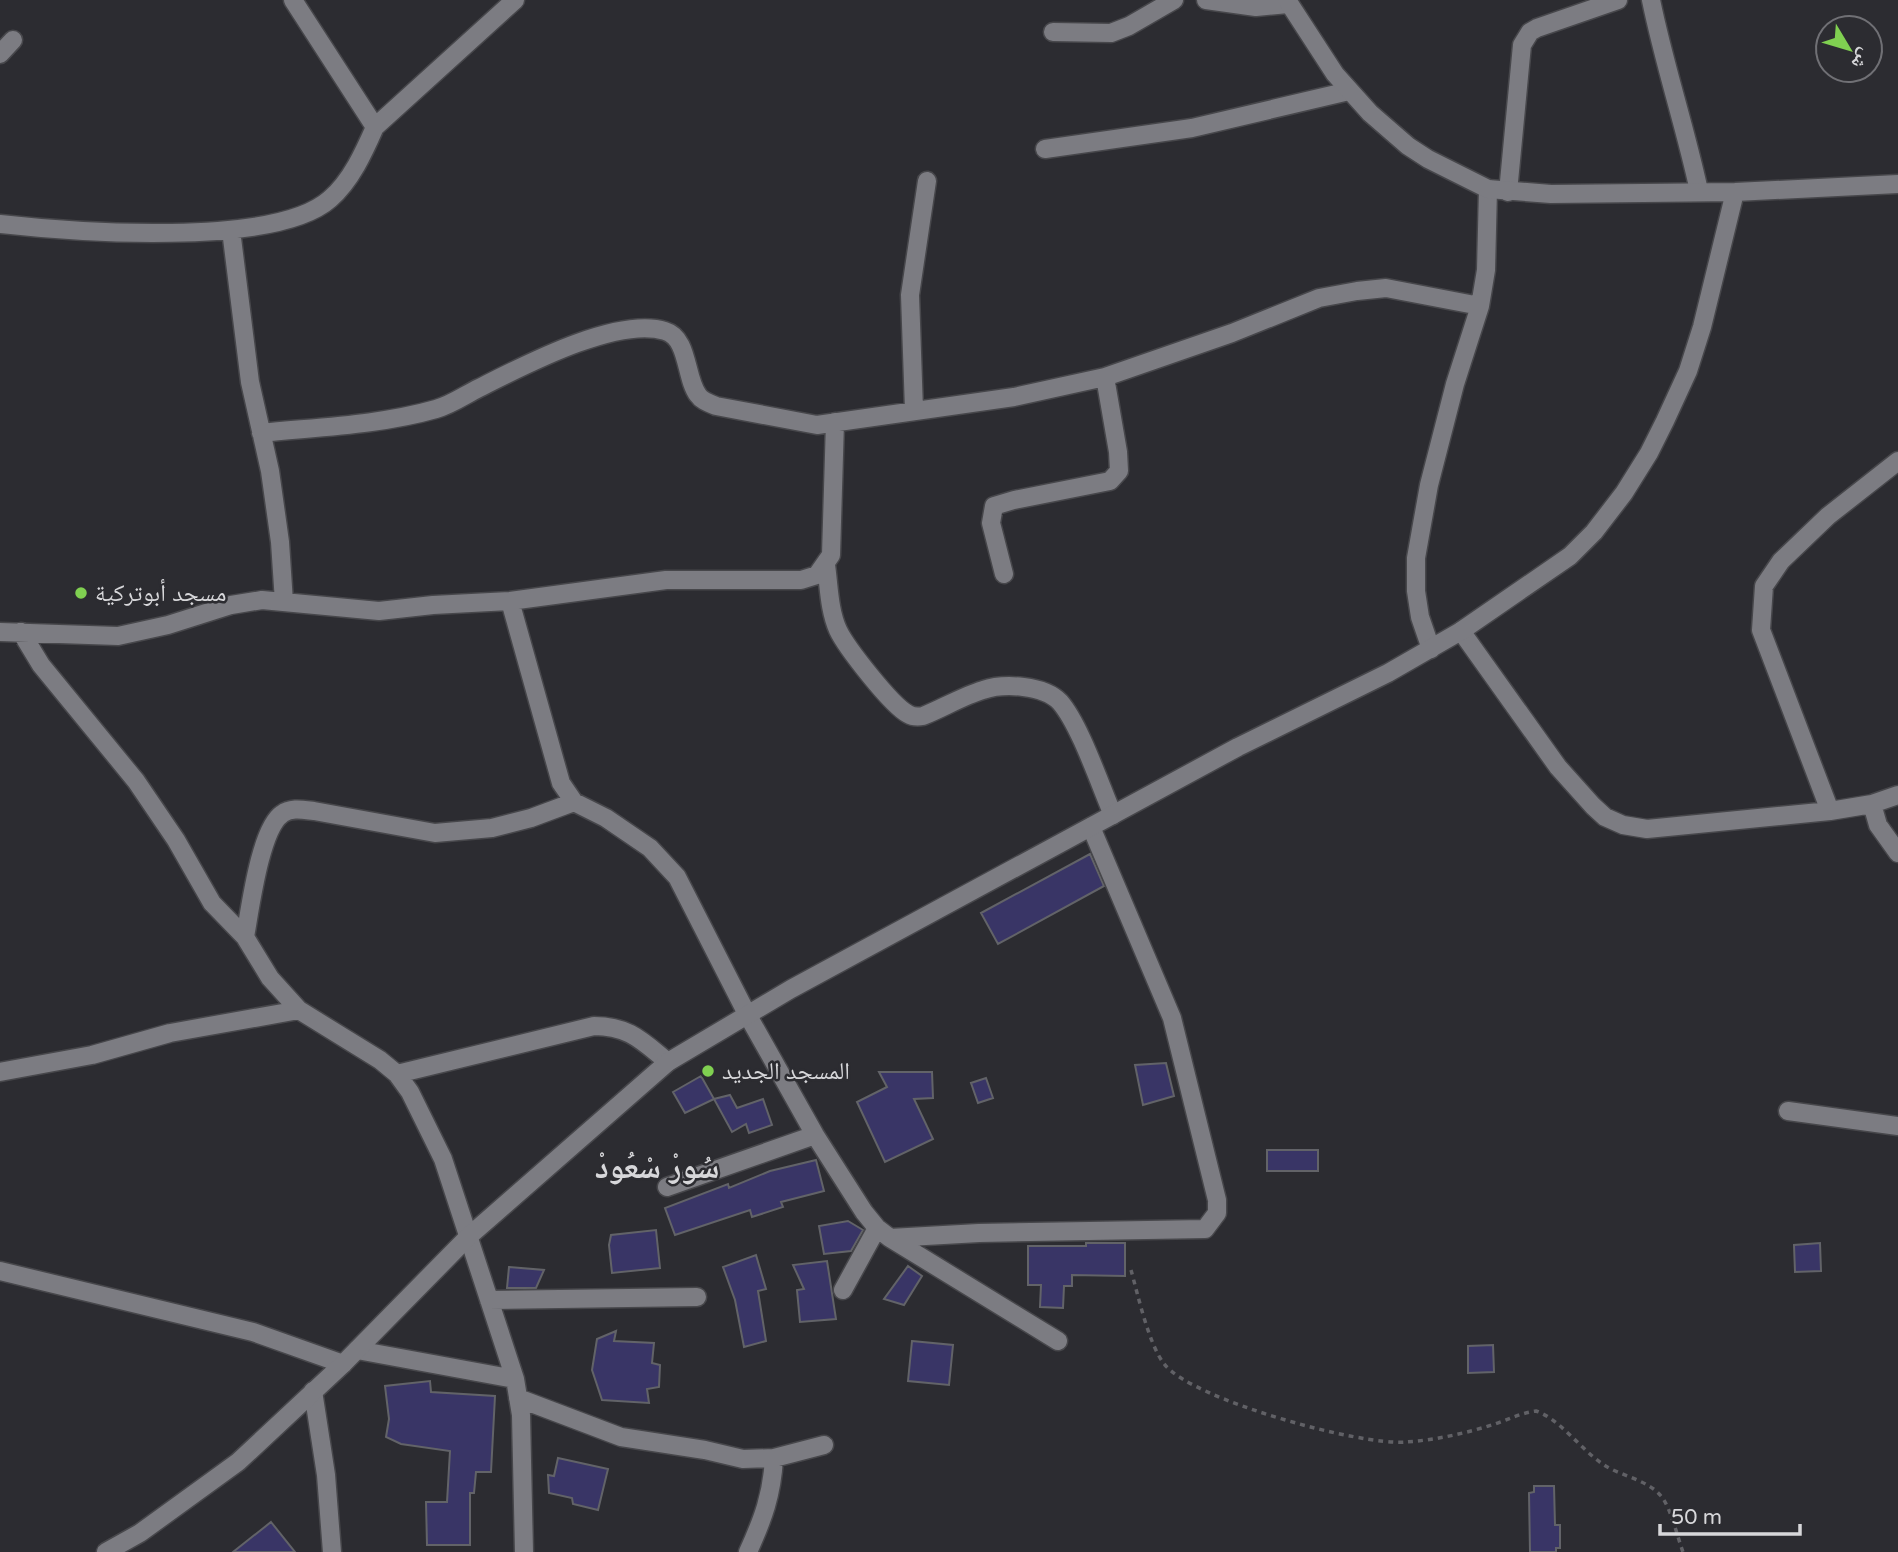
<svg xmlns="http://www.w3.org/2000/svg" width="1898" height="1552" font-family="'Varela Round','Noto Naskh Arabic',sans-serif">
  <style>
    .building { fill: #393566; stroke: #626368; stroke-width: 2 }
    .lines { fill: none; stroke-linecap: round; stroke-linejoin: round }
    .street-casing { stroke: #47474b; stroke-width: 21 }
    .secondary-casing { stroke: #47474b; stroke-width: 21 }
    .path { stroke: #616166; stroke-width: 3.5; stroke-dasharray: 5 5; stroke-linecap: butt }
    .street { stroke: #7c7c82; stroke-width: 18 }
    .secondary { stroke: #7c7c82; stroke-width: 18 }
    .poi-dot { fill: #80d051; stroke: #2c2c31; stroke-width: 2.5 }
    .labels { text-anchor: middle; stroke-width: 5; stroke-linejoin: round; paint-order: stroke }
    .poi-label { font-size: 24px; fill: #d7d7da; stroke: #2c2c31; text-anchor: start }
    .district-label { font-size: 32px; font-weight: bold; fill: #d7d7da; stroke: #2c2c31 }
  </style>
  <rect width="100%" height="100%" fill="#2c2c31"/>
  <path class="building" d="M1090 854 1104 886 998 944 981 913Z
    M1166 1063 1174 1096 1143 1105 1135 1065Z
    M879 1072H932L933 1098 914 1099 933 1139 885 1162 857 1102 887 1087Z
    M701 1076 714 1099 685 1113 673 1092Z
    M986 1078 993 1098 978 1103 971 1083Z
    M730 1095 737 1108 763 1099 772 1125 749 1133 746 1124 732 1132 714 1099Z
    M1267 1150H1318V1171H1267Z
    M816 1160 824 1191 781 1202 783 1207 752 1217 750 1210 675 1235 665 1208 728 1184 729 1188 770 1171Z
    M848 1221 863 1230 851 1251 824 1254 819 1226Z
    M656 1230 660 1268 612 1273 609 1245 611 1235Z
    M1086 1243H1125V1276L1072 1275V1286H1064L1063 1308 1040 1307 1041 1285H1028V1246H1086Z
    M1820 1243 1821 1271 1795 1272 1794 1245Z
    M756 1255 766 1289 758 1291 766 1341 744 1347 735 1300 723 1267Z
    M827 1261 836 1319 800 1322 797 1290 804 1289 793 1265Z
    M908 1266 922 1276 904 1305 884 1299Z
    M509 1267 544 1270 536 1288H507Z
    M616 1331 614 1341 654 1343 652 1363 660 1365 659 1387 647 1389 649 1403 602 1400 592 1370 597 1339Z
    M912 1341 953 1345 949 1385 908 1381Z
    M1493 1345 1494 1372 1468 1373V1346Z
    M430 1381 431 1392 495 1396 491 1472H476L474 1493H470V1545H427L426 1502H447L450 1451 401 1444 386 1437 389 1419 385 1386Z
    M558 1458 608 1469 598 1510 573 1504 572 1498 549 1493 548 1475 554 1476Z
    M1534 1486H1554L1555 1525H1560V1548H1556V1552H1530L1529 1493 1534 1492Z
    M271 1522 295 1552H233Z"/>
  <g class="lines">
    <g class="street-casing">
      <path id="street" d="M293 0 375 127
        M1206 0 1256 7 1288 4
        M1651 0C1664 64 1685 126 1699 191
        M1053 32 1111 33 1129 26 1174 0
        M0 54 13 40
        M1045 149 1192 128 1349 91
        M1508 192 1522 45 1530 32 1537 28 1618 0
        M0 224C72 232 275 248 330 199 351 181 364 152 375 127L515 0
        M231 230 250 382 270 471 280 542 284 602
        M914 410 910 295 927 181
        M261 433C319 427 380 425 436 409 451 405 465 395 479 388 523 366 617 316 665 331 689 338 685 378 698 395 702 401 709 403 716 406L817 425 1014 397 1105 377 1232 333 1319 298 1357 291 1386 288 1480 306
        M826 565C829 586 829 610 838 630 846 647 891 705 908 714 913 717 918 717 923 716 943 708 963 696 983 690 1004 683 1044 685 1060 702 1080 725 1100 785 1113 815
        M1004 574 991 523 994 506 1014 500 1110 481 1119 471 1118 452 1105 377
        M510 601 561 783 574 802 606 818 650 848 677 877 747 1014 815 1135 864 1212 877 1228 890 1238 1058 1341
        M1461 631 1558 767 1593 806 1605 817 1623 825 1647 829 1830 811 1872 804 1898 795
        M0 632 118 636 168 625 231 605 262 600 379 611 433 605 510 601 666 580H801L817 575 831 555 835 422
        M21 632 41 665 136 781 176 840 212 903 245 937 270 978 299 1010 380 1060 397 1074 410 1092 443 1159 515 1379 521 1415 524 1552
        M1431 649 1420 617 1416 591V558L1429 485 1455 384 1480 306 1486 270 1488 189
        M1872 804 1878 825 1898 853
        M1830 811 1761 630 1764 586 1781 561 1828 516 1898 461
        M245 937C250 910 260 829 282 814 291 807 304 810 314 811L435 833 492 828 531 818 574 802
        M0 1072 92 1055 170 1033 299 1010
        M397 1074 594 1026C629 1026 642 1041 668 1062
        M1788 1111 1898 1126
        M667 1187 815 1135
        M890 1238 979 1233 1205 1229 1217 1213V1200L1172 1018 1091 827
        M0 1271 253 1332 343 1364
        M843 1290 877 1228
        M489 1300 697 1297
        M357 1350 515 1379
        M313 1391 326 1475 332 1552
        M518 1398 621 1437 705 1450 743 1459 774 1458 824 1445
        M748 1552C763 1519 772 1495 774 1458"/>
    </g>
    <g class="secondary-casing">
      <path id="secondary" d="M1287 0 1335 74 1370 113 1408 146 1428 159 1488 189 1551 194 1735 192 1898 184
        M106 1552 140 1533 238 1462 343 1364 468 1237 668 1062 791 989 1238 747 1388 673 1461 631 1570 556 1594 532 1624 493 1649 453 1665 421 1688 371 1702 327 1735 192"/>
    </g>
    <path class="path" d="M1131 1270C1138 1295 1149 1346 1165 1365 1194 1400 1360 1446 1406 1442 1436 1440 1467 1433 1495 1424 1509 1419 1521 1413 1536 1411 1560 1419 1580 1449 1604 1465 1621 1476 1648 1480 1661 1496 1671 1508 1677 1536 1683 1552"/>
    <use href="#street" class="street"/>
    <use href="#secondary" class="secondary"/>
  </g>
  <g class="poi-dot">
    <circle cx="81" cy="593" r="7"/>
    <circle cx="708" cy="1071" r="7"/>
  </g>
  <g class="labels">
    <g class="poi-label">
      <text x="95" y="601">مسجد أبوتركية</text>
      <text x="722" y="1079">المسجد الجديد</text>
    </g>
    <g class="district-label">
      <text x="657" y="1178">سُورْ سْعُودْ</text>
    </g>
  </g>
  <g transform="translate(1849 49) rotate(128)"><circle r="33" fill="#2c2c31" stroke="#707075" stroke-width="2"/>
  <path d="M0-5L12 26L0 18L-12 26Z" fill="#80d051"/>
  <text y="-10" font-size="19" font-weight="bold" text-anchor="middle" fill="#d7d7da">ش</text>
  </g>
  <path d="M1660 1524v10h140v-10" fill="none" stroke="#d7d7da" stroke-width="3.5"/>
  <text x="1671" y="1524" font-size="21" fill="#d7d7da" stroke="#2c2c31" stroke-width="5" paint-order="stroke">50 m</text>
</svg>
